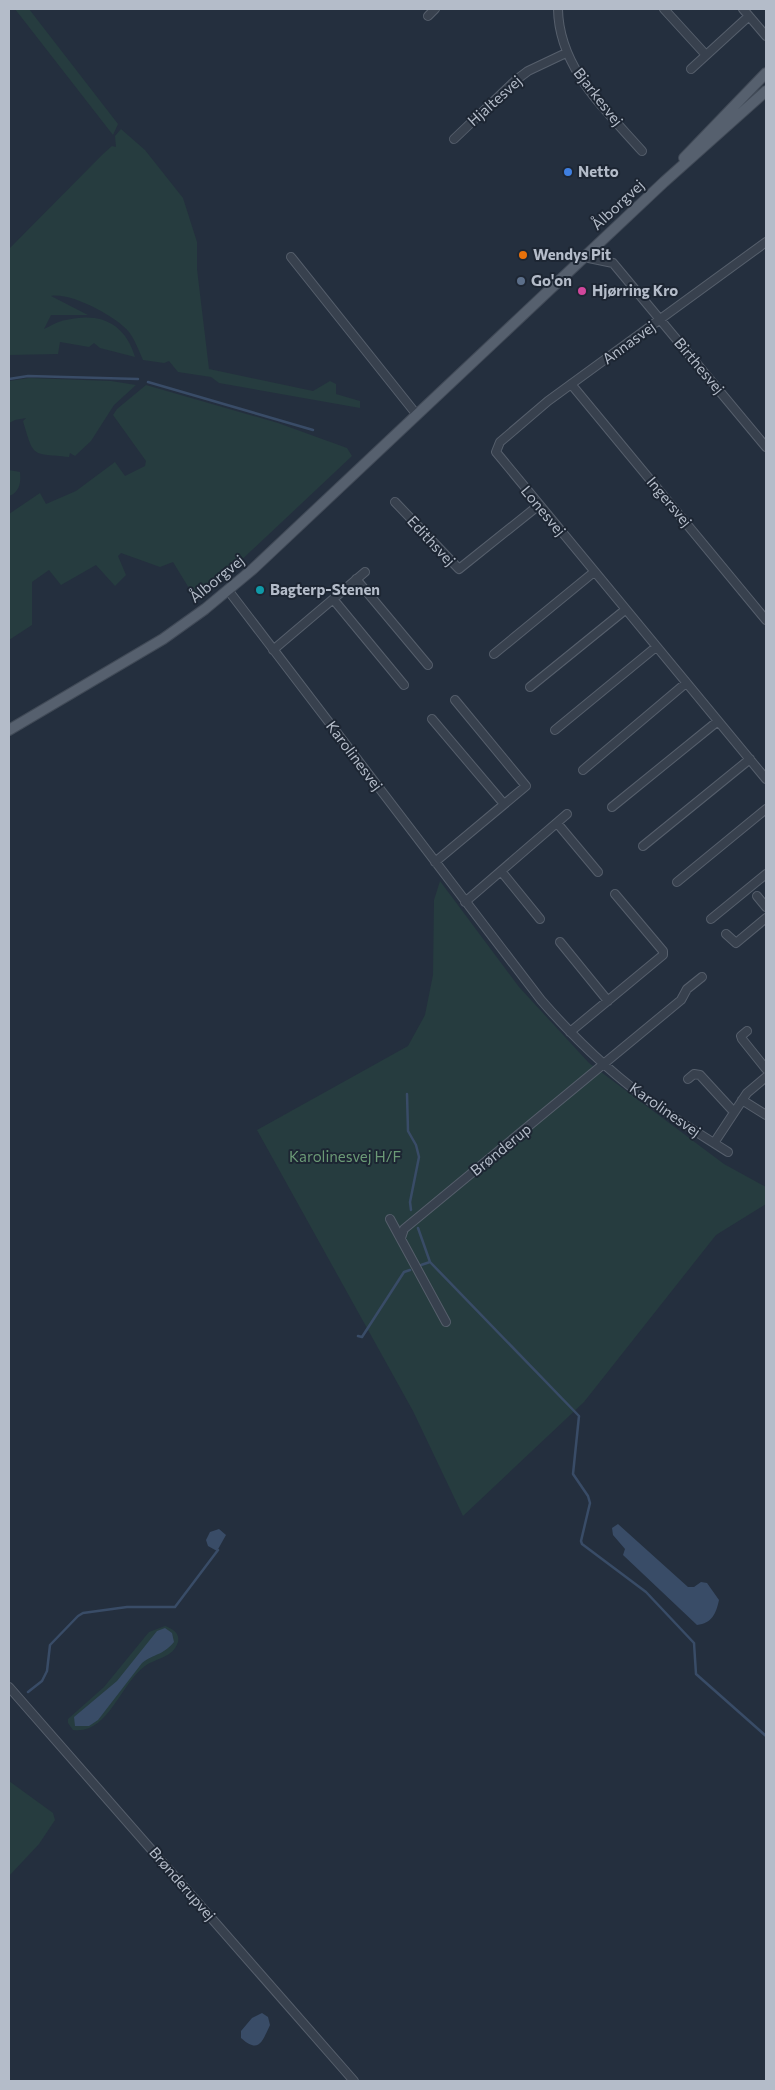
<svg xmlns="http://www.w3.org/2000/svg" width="775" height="2090" font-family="Commissioner,sans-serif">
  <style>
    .green { fill: #263c3f }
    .water { fill: #394c67 }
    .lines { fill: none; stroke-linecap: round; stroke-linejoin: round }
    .stream { stroke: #394c67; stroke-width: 2.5 }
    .minor-casing { stroke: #565f6c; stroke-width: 10 }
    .major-casing { stroke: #414a57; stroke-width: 12 }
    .minor { stroke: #38414e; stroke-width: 8 }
    .major { stroke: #56606e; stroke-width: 10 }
    .shop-dot { fill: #3f7fe0; stroke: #1d2633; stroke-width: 2 }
    .food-dot { fill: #e8710a; stroke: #1d2633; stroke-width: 2 }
    .service-dot { fill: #5c6f8a; stroke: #1d2633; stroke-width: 2 }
    .hotel-dot { fill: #d1479c; stroke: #1d2633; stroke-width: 2 }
    .culture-dot { fill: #0f9aa8; stroke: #1d2633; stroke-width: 2 }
    .labels { text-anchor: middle; stroke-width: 4; stroke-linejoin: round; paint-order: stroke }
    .street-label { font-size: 15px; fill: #b4bcc9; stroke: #1d2633 }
    .poi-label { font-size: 15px; font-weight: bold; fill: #b4bcc9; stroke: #1d2633; text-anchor: start }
    .park-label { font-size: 15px; fill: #6b9a76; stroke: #1d2633 }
  </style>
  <rect width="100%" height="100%" fill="#242f3e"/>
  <path class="green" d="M15 9H29L118 124 113 135Z
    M121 129 145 150 183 198 197 242V269L209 369 313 391 330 381 336 384V394L360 401V408L219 383 211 377 178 372 169 361 164 363 143 360C139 351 135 340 129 332 116 316 70 292 51 296L88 315H51L44 329C51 326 58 321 66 320 100 312 125 323 135 357L100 348 94 343 89 347 60 342 58 354 9 355V249L102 155 112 146 116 147 115 136Z
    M29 378 111 381 136 385 114 405 91 441 75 456 70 453 69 457C32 453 34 459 23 421L26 418 15 420 9 423V381Z
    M146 385 278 423 347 448 352 456 234 567 195 598 173 562 160 567 121 553 118 556 126 575 115 586 96 565 61 585 49 570 32 582V625L9 640V514L40 493 46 504 76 491 115 462 125 476 145 466 146 461 113 415 117 409Z
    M9 470 20 472C21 482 20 492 9 496Z
    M440 881 519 987 589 1063 724 1164 766 1187V1204L716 1235 584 1402 463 1516 413 1411 257 1130 408 1046 425 1015 433 975 434 900Z
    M165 1626C173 1629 180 1633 178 1642 173 1658 156 1658 145 1666 120 1684 108 1735 73 1730L68 1723V1719L104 1687 149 1632Z
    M9 1781 53 1813 55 1820 39 1844 9 1876Z"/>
  <path class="water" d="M618 1524 688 1587H694L701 1582 707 1583 719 1600C716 1614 712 1623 697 1625L623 1555 625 1549 613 1535 612 1528Z
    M219 1529 226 1535 217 1551 208 1546 206 1540 210 1532Z
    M165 1628 172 1633 174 1642C162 1656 155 1653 142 1663L98 1720 89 1726H75L74 1717 117 1681 157 1631Z
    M262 2013 268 2017 270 2025C262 2042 259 2054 241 2038V2031L252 2018Z"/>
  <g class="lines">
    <path class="stream" d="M9 379 28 376 138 379
      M148 382 313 430
      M407 1094 408 1131 416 1145 419 1157 410 1202 411 1210
      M418 1228 430 1262 579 1416 573 1474 588 1496 590 1503 581 1541 582 1544 646 1592 694 1643 696 1674 766 1736
      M421 1265 430 1262
      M358 1336 362 1337 404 1272 410 1270
      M28 1692 42 1681 47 1671 50 1645 78 1616 83 1613 127 1607H175L218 1550"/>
    <g class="minor-casing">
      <path id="minor" d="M558 9C559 68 605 109 642 151
        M664 9 706 55
        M743 9 766 36
        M428 16 435 9
        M691 69 749 16
        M454 139 516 80 528 71 566 53
        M766 242 548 401 500 442 496 452 766 779
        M291 257 417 415
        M584 257 613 263 766 447
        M571 384 766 620
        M395 502 459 569 539 505
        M356 579 428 665
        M228 590 541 1000C575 1039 611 1074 654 1104 678 1121 703 1136 728 1152
        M333 599 404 685
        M273 650 365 572
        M494 654 594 572
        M530 687 625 610
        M432 719 504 804
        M555 730 656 647
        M583 770 686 683
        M612 807 718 721
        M557 823 598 872
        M643 846 750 759
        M435 862 526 786 455 700
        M501 871 540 919
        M677 882 766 809
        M757 896 766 907
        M465 902 567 814
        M711 919 766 874
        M726 934 736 943 766 918
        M560 942 608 1001
        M747 1031 741 1036 742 1039 766 1069
        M570 1032 663 955V951L615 894
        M688 1079 694 1074 700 1075 734 1112
        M742 1100 766 1115
        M714 1143 747 1093 766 1077
        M390 1219 446 1322
        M401 1238 404 1229 681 1000 687 989 702 977
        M9 1687 354 2081"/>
    </g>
    <g class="major-casing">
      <path id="major" d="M684 158 766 73
        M9 730 163 639 205 609 253 569 664 182 766 91"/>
    </g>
    <use href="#minor" class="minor"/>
    <use href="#major" class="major"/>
  </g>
  <circle class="shop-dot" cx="568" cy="172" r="5"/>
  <circle class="food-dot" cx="523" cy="255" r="5"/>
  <circle class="service-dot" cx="521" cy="281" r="5"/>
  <circle class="hotel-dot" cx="582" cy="291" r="5"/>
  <circle class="culture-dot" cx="260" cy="590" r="5"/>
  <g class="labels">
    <g class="street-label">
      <text transform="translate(598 97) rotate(52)" y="5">Bjarkesvej</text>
      <text transform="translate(495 101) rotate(-42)" y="5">Hjaltesvej</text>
      <text transform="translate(618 205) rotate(-43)" y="5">Ålborgvej</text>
      <text transform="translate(629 343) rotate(-36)" y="5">Annasvej</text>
      <text transform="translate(699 366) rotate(50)" y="5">Birthesvej</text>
      <text transform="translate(669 502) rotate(50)" y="5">Ingersvej</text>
      <text transform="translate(543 511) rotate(50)" y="5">Lonesvej</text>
      <text transform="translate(431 541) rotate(47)" y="5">Edithsvej</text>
      <text transform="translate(217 579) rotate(-39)" y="5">Ålborgvej</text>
      <text transform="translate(354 756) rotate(53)" y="5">Karolinesvej</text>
      <text transform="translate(665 1110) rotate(35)" y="5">Karolinesvej</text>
      <text transform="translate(501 1150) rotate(-39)" y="5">Brønderup</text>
      <text transform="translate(182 1884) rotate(49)" y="5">Brønderupvej</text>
    </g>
    <g class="poi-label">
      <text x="578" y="177">Netto</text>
      <text x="533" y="260">Wendys Pit</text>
      <text x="531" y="286">Go'on</text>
      <text x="592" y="296">Hjørring Kro</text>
      <text x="270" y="595">Bagterp-Stenen</text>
    </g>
    <g class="park-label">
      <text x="345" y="1162">Karolinesvej H/F</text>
    </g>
  </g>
  <rect width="775" height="2090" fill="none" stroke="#b4bcc9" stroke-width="20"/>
</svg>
